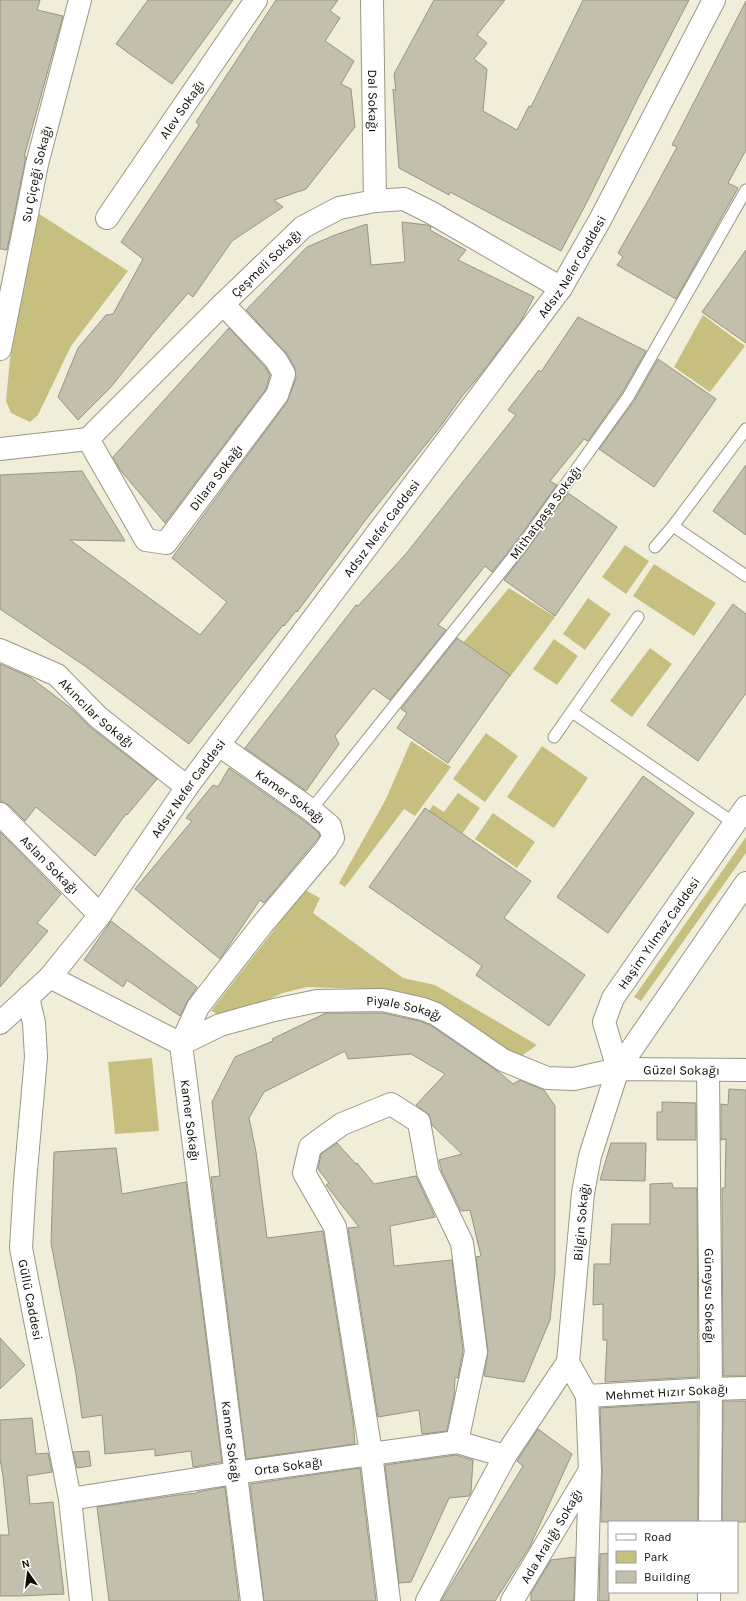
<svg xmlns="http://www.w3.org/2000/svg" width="746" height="1601" font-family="Karla,sans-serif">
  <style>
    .green { fill: #c6bf80 }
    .building { fill: #c2c0ac; stroke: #979582 }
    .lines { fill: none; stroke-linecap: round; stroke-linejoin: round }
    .lane-casing { stroke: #9a9885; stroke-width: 13 }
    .street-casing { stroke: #9a9885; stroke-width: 24 }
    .lane { stroke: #fff; stroke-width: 11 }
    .street { stroke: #fff; stroke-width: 22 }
    .labels { text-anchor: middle; stroke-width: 3.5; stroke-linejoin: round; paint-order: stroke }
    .street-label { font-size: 13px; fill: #0d0d06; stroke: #fff }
  </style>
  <rect width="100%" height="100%" fill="#f0eed9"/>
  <path class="green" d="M33 210 128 271 71 346 38 415 30 422 11 413 6 401 10 359Z
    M703 315 745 346 710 392 674 367Z
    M625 545 649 561 626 594 602 577Z
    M654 564 716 603 694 636 633 596Z
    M509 588 555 617 510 677 463 643Z
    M588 598 611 614 585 650 563 634Z
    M554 639 578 656 557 685 533 669Z
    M650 648 672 664 632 717 610 701Z
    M486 733 518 756 485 802 453 779Z
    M411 741 451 767 415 816 404 809 345 887 339 883 386 799Z
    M542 746 588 778 554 828 507 797Z
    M458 793 480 808 460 837 427 814 433 805 444 812Z
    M493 813 535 842 517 868 475 839Z
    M746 837V853L641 1001 634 997Z
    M305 890 320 898 313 913 403 978 435 985 537 1045 520 1057 407 1002 361 989 307 987 283 993 230 1016 217 1014 211 1011Z
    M152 1058 159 1131 115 1134 108 1062Z"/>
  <path class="building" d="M0 0H40L37 10 63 16 24 157H26L7 250 0 249Z
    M148 0H233L172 84 116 44Z
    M276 0H338L330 11 340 18 325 41 354 61 341 84 351 89 355 127 306 189 274 200 283 207 232 241 193 297 188 293 152 335 111 387 78 420 58 397 78 348 106 315 113 314 143 259 121 242 199 125 196 122Z
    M434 0H505L477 35 487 43 474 59 487 69 483 111 517 130 529 106 531 107 583 0H689L639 96 588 200 561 251 450 192 449 195 399 168 393 89 396 91 394 74Z
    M746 1V150L728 183 738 188 676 299 617 265 623 257 618 253 649 199 677 147 672 145Z
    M402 222 427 225 431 227 430 230 466 250 458 260 534 297 521 321 480 375 463 395 440 427 367 518 297 612 296 611 284 626 283 625 189 744 85 666 0 609V475L82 471 125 541 70 540 200 635 227 602 172 558 287 402 296 378 295 368 287 354 246 310 307 247 335 235 367 224 371 265 405 262Z
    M746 250V343L702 312Z
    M578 317 646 351 622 393 588 441 584 439 550 481 557 485 515 543 492 572 485 566 438 625 446 630 390 700 373 688 335 736 339 744 306 791 245 748 356 605 358 606 405 555 516 415 508 410 539 370 541 372Z
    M229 328 266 368 270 375 266 389 165 523 121 471 113 457Z
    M658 359 716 399 654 487 599 449 634 401Z
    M746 465V535L713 511Z
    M568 493 617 527 555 616 504 580 526 551Z
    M733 604 746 614V693L698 761 647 725Z
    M457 638 510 675 448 763 397 728 407 713 401 709Z
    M0 664 30 677 72 709 90 727 157 779 127 815 126 814 95 856 36 807 25 821 9 805 0 802Z
    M229 768 303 820 319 833 320 836 264 903 260 900 220 959 135 889 192 821 186 818 213 785 218 787Z
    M643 776 694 813 608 933 557 897Z
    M425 808 531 881 504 918 585 975 549 1026 476 975 482 966 369 887Z
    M0 832 61 894 37 923 48 931 0 987Z
    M111 921 197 987 187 1002 180 1016 127 980 123 987 84 960Z
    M326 1013H383L419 1021 430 1025 499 1072 513 1084 520 1080 544 1090 555 1106V1273L550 1320 524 1382 484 1376 488 1351 476 1257 481 1256 470 1210 461 1211 442 1172 439 1160 462 1154 432 1125 429 1115 416 1105 445 1074 411 1054 348 1059 345 1051 264 1092 249 1118 256 1152 267 1238 323 1231 353 1421 355 1444 246 1459 211 1177 220 1176 212 1102 235 1057 273 1041 272 1039Z
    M729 1089 746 1090V1376H723L722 1188H725L726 1139 721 1140V1104L728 1105Z
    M662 1102 696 1103V1140H657V1112H662Z
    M337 1143 356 1164 357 1163 374 1184 416 1176 435 1217 390 1226 394 1266 452 1260 463 1351 458 1378 455 1377 454 1396 447 1431 422 1434 419 1410 378 1417 348 1228 359 1227 326 1185 329 1183 318 1169 321 1154Z
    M611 1143H646L645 1181 600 1180Z
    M116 1148 122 1194 186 1182 222 1462 193 1467 191 1451 155 1456V1449L105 1454 102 1415 82 1418 76 1374 51 1243 54 1152Z
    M672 1183 673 1188H697L698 1377 605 1382 607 1340H603V1304L593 1305 594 1264H610L612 1224H650V1184Z
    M0 1338 25 1365 0 1389Z
    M723 1401H746V1522H722Z
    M698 1402V1522H601L602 1470 600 1408Z
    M32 1418 36 1454 48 1453 52 1472 27 1476 30 1504 53 1502 64 1594 19 1596H0V1535H9L3 1476 0 1459V1420Z
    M538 1429 572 1454 530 1546 495 1601H441L523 1466 517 1461Z
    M89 1451 91 1466 77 1468 73 1452Z
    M456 1455 473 1460 471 1492 469 1496 449 1498 411 1582 399 1583 385 1465Z
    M360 1468 376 1601H264L250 1484Z
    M225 1487 239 1601H109L97 1507 178 1495 197 1493V1492Z
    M609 1553V1601H599L600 1554Z
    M575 1557 574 1601H531V1593L551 1560Z"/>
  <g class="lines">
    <g class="lane-casing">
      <path id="lane" d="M673 526 746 576
        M655 547 673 526 746 429
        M572 712 734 823
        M554 737 638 617
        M311 810 521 547 628 397 746 190"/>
    </g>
    <g class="street-casing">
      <g id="street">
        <path id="s1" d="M372 0 375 201"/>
        <path id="s2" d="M107 218 256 0"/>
        <path id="s3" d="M0 349 37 164 80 0"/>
        <path id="s4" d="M88 439 146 540 166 543 277 395 284 374 276 360 223 304"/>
        <path id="s5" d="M0 449 88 439 223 304 303 227 339 208 375 201 404 199 430 212 561 288"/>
        <path id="s6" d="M0 650 57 675 98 717 187 787"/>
        <path id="s7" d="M219 745 311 810 330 826 333 838 326 849 261 926 198 1007 181 1044 252 1601"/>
        <path id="s8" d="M0 814 100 915"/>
        <path id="s9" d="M50 977 181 1044 220 1025 274 1010 317 1001 383 1000 423 1009 436 1014 503 1060 547 1078 574 1079 618 1069 746 1070"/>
        <path id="s10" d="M28 997 34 1023 36 1057 25 1182 21 1248 70 1499 81 1601"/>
        <path id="s11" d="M0 1023 50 977 100 915 187 787 561 288 600 220 714 0"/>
        <path id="s12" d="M618 1069 604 1022 613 998 746 807"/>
        <path id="s13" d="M708 1070 711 1389 710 1522"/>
        <path id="s14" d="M587 1396 711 1389 746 1388"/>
        <path id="s15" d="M70 1499 235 1473 457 1442 505 1456"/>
        <path d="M389 1601 371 1453 335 1227 304 1173 310 1147 342 1124 391 1104 419 1122 428 1172 462 1243 476 1352 457 1442"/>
        <path d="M427 1601 505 1456 568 1362"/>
        <path id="s16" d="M512 1601 589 1472"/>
        <path id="s17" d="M586 1601 590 1471 587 1396 568 1362 583 1193 590 1156 618 1069 746 883"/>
        <path d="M709 1601V1592"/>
      </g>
    </g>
    <use href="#lane" class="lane"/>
    <use href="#street" class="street"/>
  </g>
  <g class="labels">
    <g class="street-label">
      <text dy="5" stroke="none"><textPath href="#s1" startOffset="101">Dal Sokağı</textPath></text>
      <text dy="5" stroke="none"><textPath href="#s2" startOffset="132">Alev Sokağı</textPath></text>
      <text dy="5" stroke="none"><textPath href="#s3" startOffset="179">Su Çiçeği Sokağı</textPath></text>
      <text dy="5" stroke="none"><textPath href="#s5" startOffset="339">Çeşmeli Sokağı</textPath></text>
      <text dy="5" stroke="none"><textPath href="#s11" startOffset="950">Adsız Nefer Caddesi</textPath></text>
      <text dy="5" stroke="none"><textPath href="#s4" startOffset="219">Dilara Sokağı</textPath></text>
      <text transform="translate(545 512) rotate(-54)" y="5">Mithatpaşa Sokağı</text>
      <text dy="5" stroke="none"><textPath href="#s11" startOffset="626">Adsız Nefer Caddesi</textPath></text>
      <text dy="5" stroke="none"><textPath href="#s6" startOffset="117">Akıncılar Sokağı</textPath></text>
      <text dy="5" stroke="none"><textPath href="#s11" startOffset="302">Adsız Nefer Caddesi</textPath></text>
      <text dy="5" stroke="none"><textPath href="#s7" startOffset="88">Kamer Sokağı</textPath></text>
      <text dy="5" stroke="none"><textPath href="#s8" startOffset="71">Aslan Sokağı</textPath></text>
      <text dy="5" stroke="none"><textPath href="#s12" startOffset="154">Haşim Yılmaz Caddesi</textPath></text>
      <text dy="5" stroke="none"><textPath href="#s9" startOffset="379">Piyale Sokağı</textPath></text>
      <text dy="5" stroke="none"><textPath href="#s9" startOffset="676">Güzel Sokağı</textPath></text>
      <text dy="5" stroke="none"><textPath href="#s7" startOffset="484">Kamer Sokağı</textPath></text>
      <text dy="5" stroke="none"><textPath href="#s17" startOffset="385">Bilgin Sokağı</textPath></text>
      <text dy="5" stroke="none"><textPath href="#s13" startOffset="226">Güneysu Sokağı</textPath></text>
      <text dy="5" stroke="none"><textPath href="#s10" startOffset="305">Güllü Caddesi</textPath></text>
      <text dy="5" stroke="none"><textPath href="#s14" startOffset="80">Mehmet Hızır Sokağı</textPath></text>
      <text dy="5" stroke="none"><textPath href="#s7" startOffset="808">Kamer Sokağı</textPath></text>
      <text dy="5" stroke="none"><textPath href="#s15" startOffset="221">Orta Sokağı</textPath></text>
      <text dy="5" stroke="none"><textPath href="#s16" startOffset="76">Ada Aralığı Sokağı</textPath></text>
    </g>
  </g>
  <rect x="608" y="1521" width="130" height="72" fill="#ffffff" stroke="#9e9e9b"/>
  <rect x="616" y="1534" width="20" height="6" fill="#ffffff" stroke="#9e9e9b"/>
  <text x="644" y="1541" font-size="12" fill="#0d0d06">Road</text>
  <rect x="616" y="1551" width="20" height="12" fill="#c6bf80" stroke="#9e9e9b"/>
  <text x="644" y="1561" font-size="12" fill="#0d0d06">Park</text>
  <rect x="616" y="1571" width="20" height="12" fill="#c2c0ac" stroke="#9e9e9b"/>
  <text x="644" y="1581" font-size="12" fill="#0d0d06">Building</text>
  <g transform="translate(28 1573) rotate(346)" stroke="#ffffff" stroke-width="3" paint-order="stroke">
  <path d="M0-3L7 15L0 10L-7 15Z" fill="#0d0d06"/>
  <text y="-6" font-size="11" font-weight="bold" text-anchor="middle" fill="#0d0d06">N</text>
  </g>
</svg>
